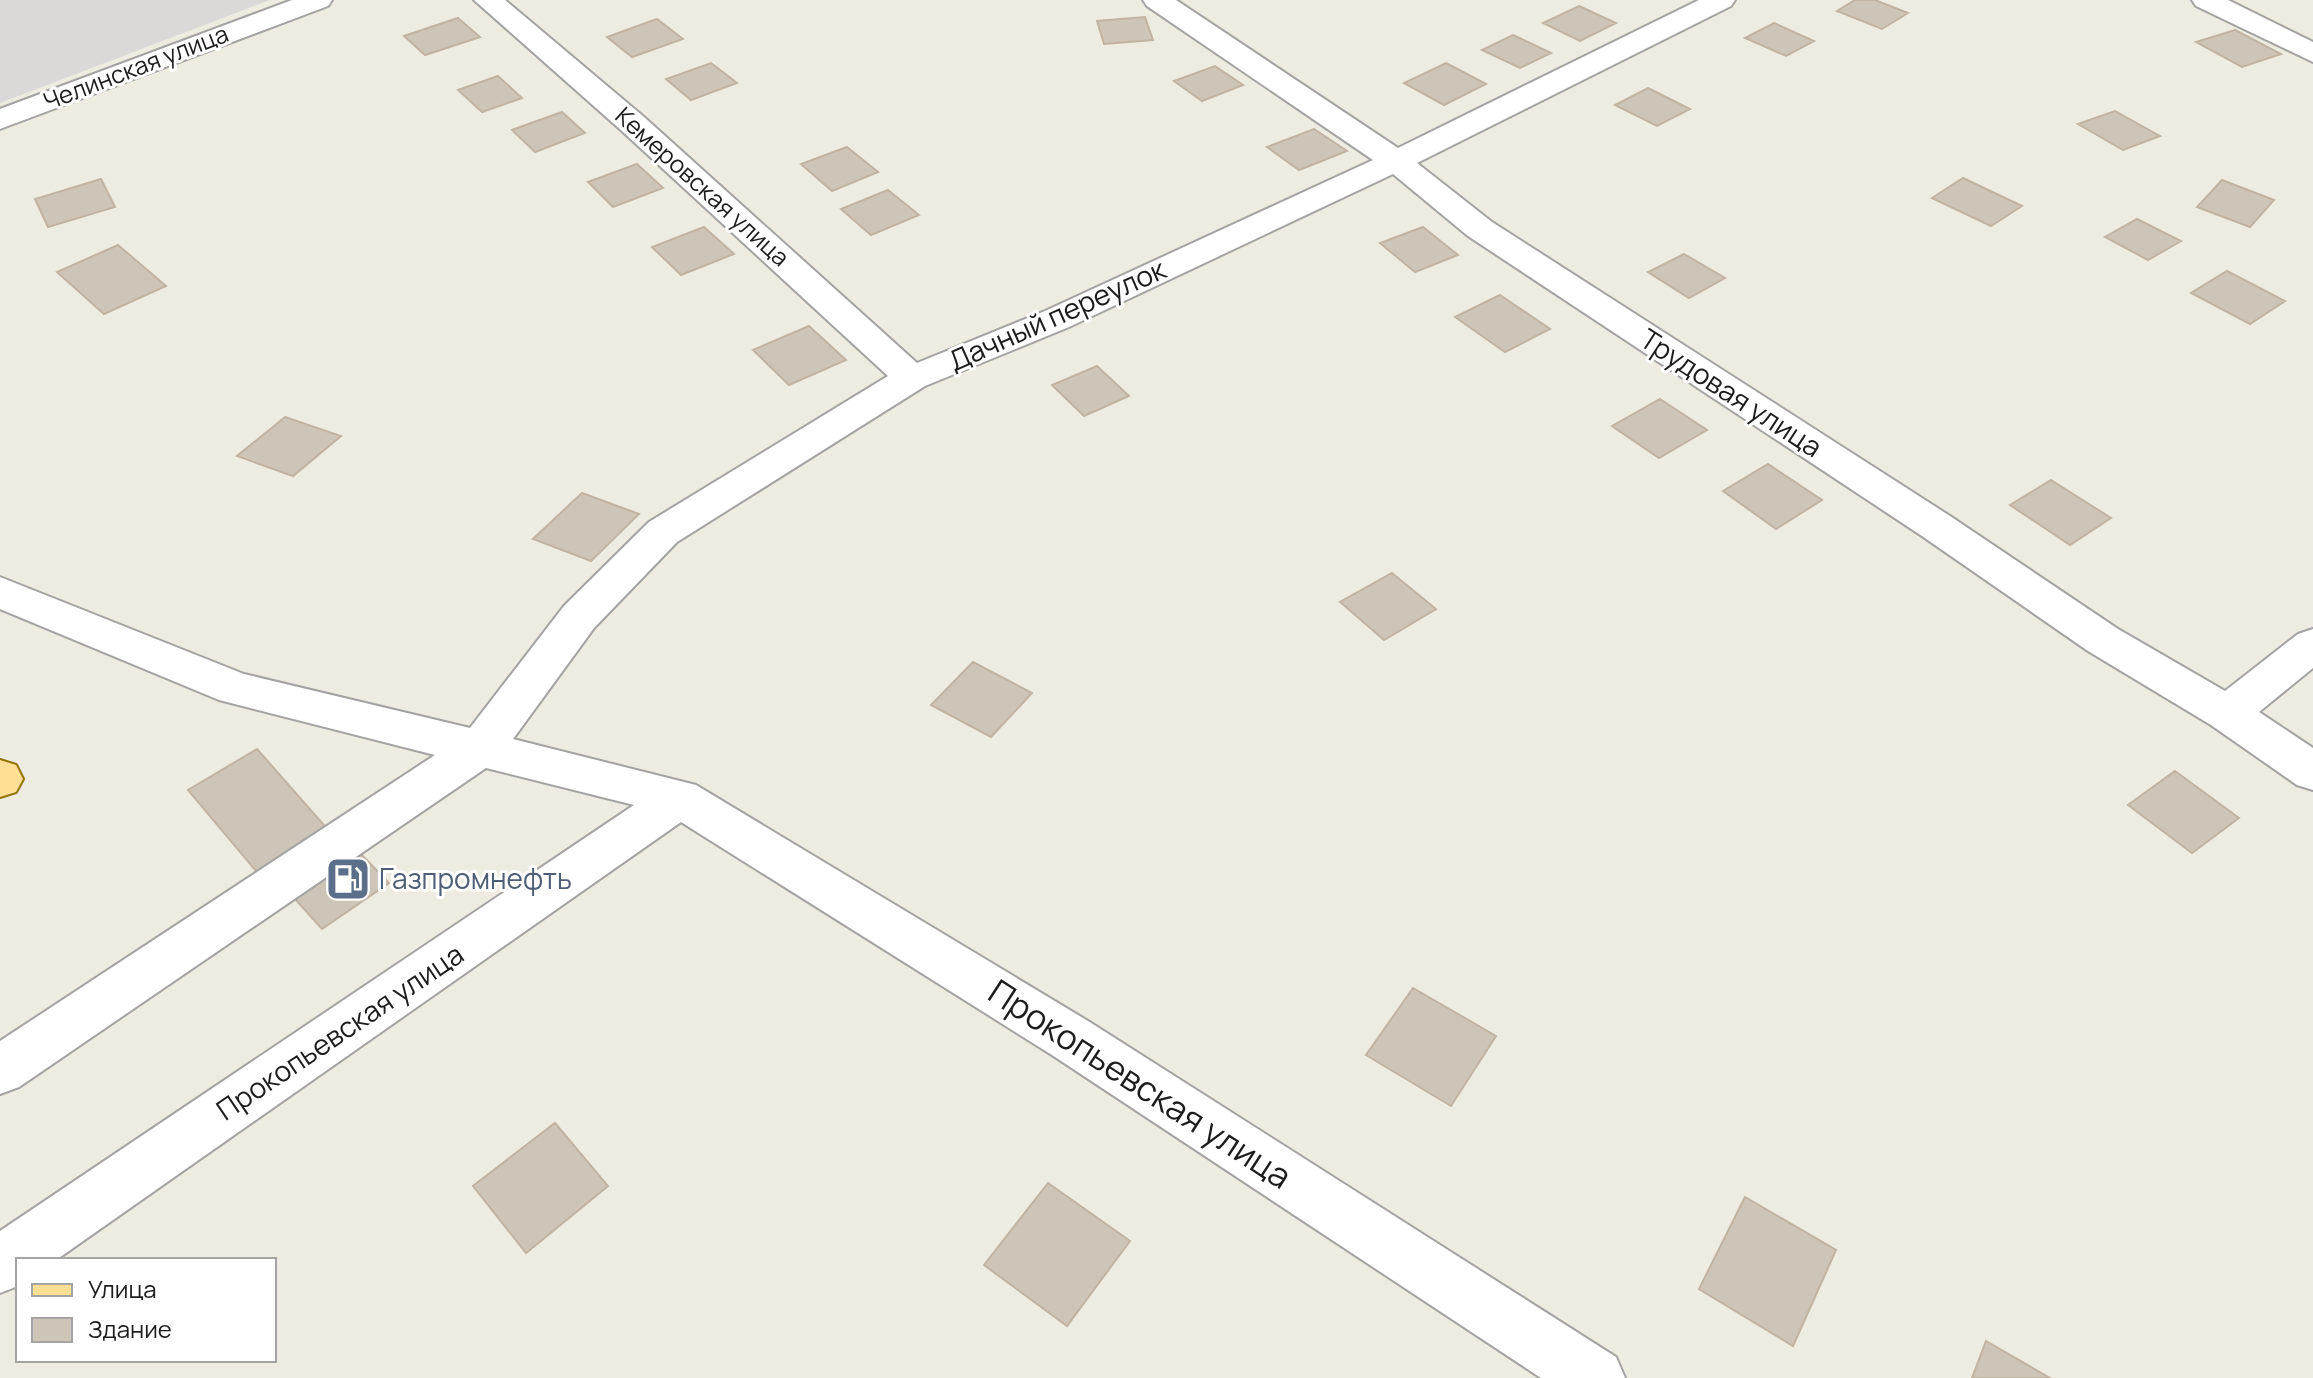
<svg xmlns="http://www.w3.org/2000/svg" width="2313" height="1378" font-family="Manrope,sans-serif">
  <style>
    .residential { fill: #dad9d8 }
    .building { fill: #cec5b9; stroke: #c0b3a2; stroke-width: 2 }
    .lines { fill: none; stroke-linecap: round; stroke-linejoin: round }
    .minor-casing { stroke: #a3a3a3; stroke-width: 4 }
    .major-casing { stroke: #937500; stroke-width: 4 }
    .minor { fill: #fff; fill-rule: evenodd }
    .major { fill: #ffdf94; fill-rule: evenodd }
    .labels { text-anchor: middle; stroke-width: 6; stroke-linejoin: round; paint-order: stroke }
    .far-street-label { font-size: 24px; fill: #1c1c1c; stroke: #fff }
    .street-label { font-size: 28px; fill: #1c1c1c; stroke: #fff }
    .service-label { font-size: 28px; fill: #4e5e75; stroke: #fff; text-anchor: start }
    .near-street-label { font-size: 34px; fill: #1c1c1c; stroke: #fff }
  </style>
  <rect width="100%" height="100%" fill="#eeebe0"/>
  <path class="residential" d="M0 0H270L0 103Z"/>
  <path class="building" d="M1855 0H1875L1908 13 1882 29 1837 11Z
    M1579 6 1616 23 1580 41 1543 23Z
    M1145 17 1153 40 1104 44 1097 21Z
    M458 18 480 37 425 55 404 36Z
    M657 19 683 39 632 57 607 37Z
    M1774 23 1814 41 1786 56 1745 38Z
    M2235 30 2281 54 2242 67 2196 42Z
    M1513 35 1551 53 1520 68 1482 50Z
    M711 63 737 83 691 100 666 79Z
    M1446 63 1486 84 1444 105 1404 83Z
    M1215 66 1243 85 1202 101 1174 81Z
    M498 76 522 98 482 112 458 90Z
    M1648 88 1690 109 1657 126 1615 105Z
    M2115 111 2160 136 2123 150 2078 124Z
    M562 112 585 133 535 152 512 130Z
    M1314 129 1347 151 1299 170 1267 147Z
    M847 147 878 172 832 191 801 164Z
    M637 164 663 188 613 207 588 182Z
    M1963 178 2022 206 1991 226 1932 198Z
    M101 179 115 207 48 227 35 199Z
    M2222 180 2274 200 2250 227 2197 207Z
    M888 190 919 215 871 235 841 209Z
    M2137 219 2181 241 2148 260 2105 237Z
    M704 227 734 254 681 275 652 247Z
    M1423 227 1458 255 1415 272 1380 243Z
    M118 245 166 286 104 314 57 272Z
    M1684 254 1725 278 1689 298 1648 272Z
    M2227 271 2285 301 2250 324 2191 293Z
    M1500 295 1550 329 1505 352 1455 317Z
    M809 326 846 360 789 385 753 350Z
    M1097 366 1129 396 1084 416 1052 385Z
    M1660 399 1707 430 1659 458 1612 426Z
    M285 417 341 436 293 476 237 456Z
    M1768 464 1822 500 1776 529 1723 491Z
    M2051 480 2111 518 2070 545 2010 505Z
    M582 493 639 514 591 561 533 539Z
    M1392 573 1436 609 1384 640 1340 602Z
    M973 662 1032 693 991 737 931 705Z
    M257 749 352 857 282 902 188 790Z
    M2175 771 2239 818 2192 853 2128 805Z
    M360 853 389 883 322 929 294 898Z
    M1413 988 1496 1036 1451 1106 1366 1055Z
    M555 1123 608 1186 526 1253 473 1186Z
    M1048 1183 1130 1241 1067 1326 984 1265Z
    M1745 1197 1836 1250 1793 1346 1699 1289Z
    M1986 1341 2050 1378H1972Z"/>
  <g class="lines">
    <g class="minor-casing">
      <path id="minor" d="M292 0H332L328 6 0 129V109Z
        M474 0H505L644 117 917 363 1045 311 1373 160 1147 6 1143 0H1176L1398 148 1699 0H1735L1731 6 1417 163 1492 222 1950 516 2118 629 2225 691 2298 634 2313 629V668L2259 712 2313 748V790L2297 785 2211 725 2088 651 1922 536 1468 236 1393 174 1069 327 925 386 677 542 594 628 513 739 696 785 1088 1021 1616 1357 1625 1378H1541L1052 1055 681 822 56 1260H18V1286L0 1293V1231L634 805 486 768 19 1087 0 1094V1041L435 755 219 700 0 609V577L244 674 470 728 564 606 649 522 888 376 622 131Z
        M2192 0H2228L2313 42V62L2196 6Z"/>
    </g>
    <g class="major-casing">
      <path id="major" d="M0 760 16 765 23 779 16 792 0 797Z"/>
    </g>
    <use href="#minor" class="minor"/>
    <use href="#major" class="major"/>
  </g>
  <defs>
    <g id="fuel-square" transform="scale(2.3)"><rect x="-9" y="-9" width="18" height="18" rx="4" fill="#5c6f8a" stroke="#fff"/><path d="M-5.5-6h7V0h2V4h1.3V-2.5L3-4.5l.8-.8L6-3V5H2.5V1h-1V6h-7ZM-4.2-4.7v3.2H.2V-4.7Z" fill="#fff"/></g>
  </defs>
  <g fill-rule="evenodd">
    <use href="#fuel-square" x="348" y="879"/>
  </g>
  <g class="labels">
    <g class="far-street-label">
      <text transform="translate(136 68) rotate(-21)" y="8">Челинская улица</text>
      <text transform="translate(702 187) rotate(42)" y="8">Кемеровская улица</text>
    </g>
    <g class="street-label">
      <text transform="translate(1057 315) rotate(-24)" y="10">Дачный переулок</text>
      <text transform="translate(1731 393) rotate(33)" y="10">Трудовая улица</text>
      <text transform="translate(340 1032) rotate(-34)" y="10">Прокопьевская улица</text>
    </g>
    <g class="service-label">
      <text x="379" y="889">Газпромнефть</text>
    </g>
    <g class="near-street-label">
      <text transform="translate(1140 1084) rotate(33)" y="12">Прокопьевская улица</text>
    </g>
  </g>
  <rect x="16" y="1258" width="260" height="104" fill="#ffffff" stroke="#a4a4a4" stroke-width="2"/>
  <rect x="32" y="1284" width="40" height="12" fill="#ffdf94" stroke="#a4a4a4" stroke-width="2"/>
  <text x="88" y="1298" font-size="24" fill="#1c1c1c">Улица</text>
  <rect x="32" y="1318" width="40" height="24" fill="#cec5b9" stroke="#a4a4a4" stroke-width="2"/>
  <text x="88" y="1338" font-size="24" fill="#1c1c1c">Здание</text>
</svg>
